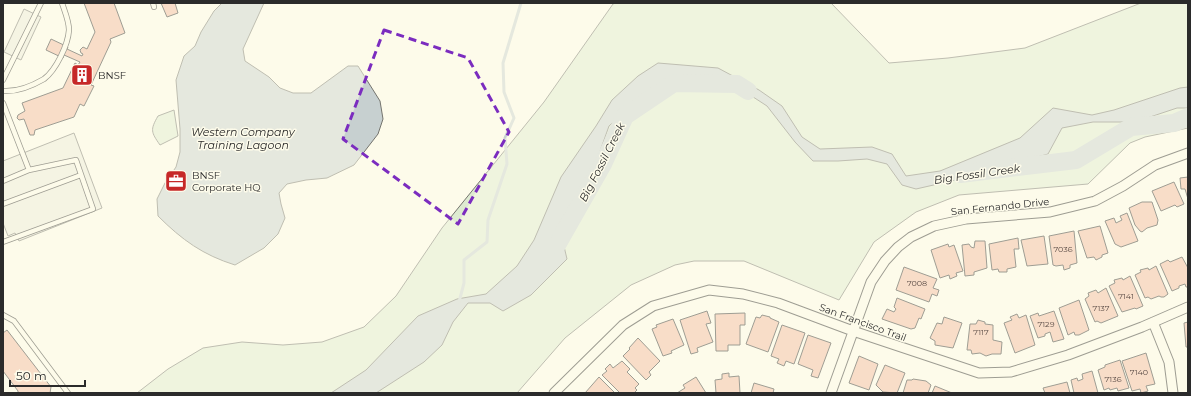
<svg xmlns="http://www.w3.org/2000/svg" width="1191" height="396" font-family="Montserrat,sans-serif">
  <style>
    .green { fill: #deebd1; stroke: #74746e }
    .parking { fill: #eceadb; stroke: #74746e }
    .water { fill: #c7d0d0; stroke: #74746e }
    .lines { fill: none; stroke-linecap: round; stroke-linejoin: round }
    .stream { stroke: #c7d0d0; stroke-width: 3 }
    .river { stroke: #c7d0d0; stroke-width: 18 }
    .building { fill: #f2b8a0; stroke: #2b2b2b }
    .lane-casing { stroke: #2b2b2b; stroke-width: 6 }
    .street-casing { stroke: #2b2b2b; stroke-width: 11 }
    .lane { stroke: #fdfbea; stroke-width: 4.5 }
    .street { stroke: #fdfbea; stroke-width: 9 }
    .marked { fill: none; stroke: #7b2cbf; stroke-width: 3; stroke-dasharray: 8 5; stroke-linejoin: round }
    .labels { text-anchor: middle; stroke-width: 3; stroke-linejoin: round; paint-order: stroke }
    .number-label { font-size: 8px; fill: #5d4e48 }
    .poi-label { font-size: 10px; fill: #2b2b2b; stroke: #fdfbea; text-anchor: start }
    .street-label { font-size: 10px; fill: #2b2b2b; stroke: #fdfbea }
    .water-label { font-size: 11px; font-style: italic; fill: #2b2b2b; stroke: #fdfbea }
  </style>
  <rect width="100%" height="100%" fill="#fdfbea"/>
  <path class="green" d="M615 3H831L889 63 948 58 1025 48 1141 3H1188V128L1145 137 1130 143 1088 184 959 195 916 212 874 242 839 300 744 261H694L675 265 631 285 565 338 517 393H137L168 369 203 348 242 342 283 345 322 342 364 327 396 296 442 228 544 102 613 4Z
    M174 110 178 136 160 145C151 132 150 130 158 116Z"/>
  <path class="parking" d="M24 9 41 17 21 60 4 52Z
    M74 133 102 208 19 241 15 233 8 236 3 223V161Z"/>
  <path class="water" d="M222 3H264L243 49 245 61 269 77 280 88 293 93H311L348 66H358L380 101 383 119 378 134 354 165 327 178 306 180 287 184 279 193 281 204 285 218 278 234 264 248 235 265C203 255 182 240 158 216L157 199 165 183 176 167 180 152V129L176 80 184 56 195 46 201 32 214 11Z
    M658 63 718 68 759 90 782 106 802 137 820 149 872 147 892 154 906 176 940 171 1020 138 1053 108 1092 115 1114 110 1180 88 1188 87V108H1177L1135 122H1093L1062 128 1048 154 960 179 916 189 902 185 887 164 867 159 838 161H813L795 142 767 106 747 93 709 77 671 81 639 99 609 126 589 182 579 195 563 242 567 259 531 295 503 311 490 303H468L453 322 442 345 424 362 376 393H331L366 370 418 316 457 299 486 294 517 266 534 240 561 177 596 126 612 100 638 76Z"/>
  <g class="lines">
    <path class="stream" d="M459 302 464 283V260L487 242 488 220 507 164 505 138 514 118 504 92 503 63 521 3"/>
    <path class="river" d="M960 174 1076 160 1131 127 1174 123 1188 117
      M557 245 603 164 625 116 674 83 737 84 748 91"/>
  </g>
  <path class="building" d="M84 3H114L125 33 110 39 111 42 91 85 94 86 84 106 80 104 74 117 35 130 34 135H30L24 119 19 120 17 118 18 115 25 111 22 103 63 88 75 63 78 65 80 62 64 55 63 58 46 50 51 39 68 47 67 49 82 56 83 54 81 53 80 50 83 47 87 49 95 32Z
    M161 3H175L178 13 167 17Z
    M1188 177V199L1185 189H1181L1180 178Z
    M1174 182 1184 204 1177 207 1175 205 1161 211 1152 191Z
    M1142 202H1152L1158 220 1157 225 1147 228 1142 232 1140 231 1135 225 1129 208Z
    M1127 213 1138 241 1121 247 1115 244 1105 221 1114 218 1116 223 1122 220 1120 216Z
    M1100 226 1108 253 1102 255V257L1096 260 1094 257 1087 258 1078 231Z
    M1074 231 1077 263 1070 265V268L1064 270 1063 265 1056 266 1053 265 1049 236Z
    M1044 236 1048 264 1027 266 1021 240Z
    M1018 238 1019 249H1014L1016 267 1007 269V272H999L998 269 992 270 989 244Z
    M975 241H985L987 268 974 272V275L965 276 962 245 969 244 971 247 974 248Z
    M948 244 949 247 954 245 963 271 956 273 957 276 950 279 949 275 940 278 931 250Z
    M1182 257 1188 268V287H1186L1185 284 1179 286V288L1172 291 1160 264 1168 260 1170 262Z
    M1156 266 1168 294 1164 297H1161L1159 296 1151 299 1148 297 1145 298 1135 275 1141 272 1140 270 1148 268 1149 270Z
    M904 267 937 279 933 288 939 290 937 296 932 294 929 302 896 290Z
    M1130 276 1143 306 1136 309 1135 308 1122 312 1109 286 1115 283 1114 280 1122 278 1123 280Z
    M1106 288 1118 316 1101 323 1097 321 1095 322 1085 299 1089 296 1088 293 1096 290 1098 293Z
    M897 298 925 309 921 319 919 318 915 328 911 329 882 319 887 309 894 312 896 309 894 307Z
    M1079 300 1089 330 1079 335H1075L1074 332 1068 335 1059 308Z
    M707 311 711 323 706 324 713 342 697 348 698 352 691 354 680 320Z
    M1054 311 1064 339 1053 342 1050 332 1045 334V336L1038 338 1030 316 1038 313 1039 316Z
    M745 313V325H740V345H728V351H716L715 314Z
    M1017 314 1019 318 1026 315 1035 345 1015 353 1004 323 1012 320 1010 317Z
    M762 315 770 317V318L779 322 768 352 746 344 756 317 760 318Z
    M944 317 962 323 953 348 935 345V341L930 338 937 323 942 324Z
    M673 319 684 345 671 351 672 353 663 356 652 329 657 327 656 325Z
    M978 320 985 322V324L993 325V340L1002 342 1001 354H992L986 356 980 353 972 354 971 350H967L970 324H976Z
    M1188 322V347H1186L1184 323Z
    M782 325 805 333 794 364 786 361 784 366 777 363 779 359 771 356Z
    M7 330 51 387 50 393H18V391L3 371V333Z
    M808 335 831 343 818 378 811 376 813 370 798 364Z
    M638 338 660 361 649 372 651 375 646 380 623 356 630 349 629 348Z
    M1146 353 1155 384 1146 386 1148 391 1141 393 1140 389 1132 391 1122 361Z
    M859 356 878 364 869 390 849 383Z
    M1120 360 1129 388 1118 391 1117 388 1110 390 1109 388 1104 390 1098 370 1105 367V365Z
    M622 361 630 369 627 372 639 384 635 388 637 390 634 393H620L602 375 607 371 605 369 610 364 613 368Z
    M885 365 905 373 897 393 883 392 876 385Z
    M1092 371 1098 393H1074L1071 380 1077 378 1078 381 1083 379 1082 374Z
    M729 373V377L739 376 740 393H716L715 380 722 379V374Z
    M599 377 615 393H585Z
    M696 377 706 393H677L685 388 683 385Z
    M913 379 926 381 931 385 928 393H903L907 380H912Z
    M1067 382 1070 393H1045L1043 388Z
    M754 383 774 389 773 393H751Z
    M935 386 952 393H932Z"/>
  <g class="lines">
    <g class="lane-casing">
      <path id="lane" d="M153 3 154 7
        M3 80 41 3
        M3 91C17 92 32 86 44 79 56 70 68 45 69 30 69 21 65 12 62 3
        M3 103 29 170
        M3 181 29 170 76 160 93 209 3 242
        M3 204 81 175
        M3 315 14 321 68 393"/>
    </g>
    <g class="street-casing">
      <path id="street" d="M1153 322 1169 362 1173 393
        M554 393 623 325 653 306 709 290 743 294 778 303 853 331 979 373 1011 372 1068 355 1142 327 1188 307
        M831 393 871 282 885 261 898 247 911 237 934 226 966 219 1050 212 1095 201 1123 186 1155 165 1188 153"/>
    </g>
    <use href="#lane" class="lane"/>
    <use href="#street" class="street"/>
  </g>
  <path d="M0 0H1191V396H0ZM384 30 468 58 509 132 458 224 343 139Z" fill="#fdfbea" fill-opacity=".55" fill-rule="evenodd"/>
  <path class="marked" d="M384 30 468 58 509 132 458 224 343 139Z"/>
  <defs>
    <g id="building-square" transform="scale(1.15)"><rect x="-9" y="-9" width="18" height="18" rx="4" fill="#c62828" stroke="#fdfbea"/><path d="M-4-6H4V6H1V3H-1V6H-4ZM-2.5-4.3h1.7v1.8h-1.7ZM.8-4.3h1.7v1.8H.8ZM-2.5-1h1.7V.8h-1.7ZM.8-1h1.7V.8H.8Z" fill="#fff"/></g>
    <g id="office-square" transform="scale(1.15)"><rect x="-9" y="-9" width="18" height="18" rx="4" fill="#c62828" stroke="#fdfbea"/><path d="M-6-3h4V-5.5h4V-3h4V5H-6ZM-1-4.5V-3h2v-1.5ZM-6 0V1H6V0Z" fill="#fff"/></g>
  </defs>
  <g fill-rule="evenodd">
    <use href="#building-square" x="82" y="75"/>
    <use href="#office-square" x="176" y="181"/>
  </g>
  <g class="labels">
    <g class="number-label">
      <text x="1063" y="252">7036</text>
      <text x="917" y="286">7008</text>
      <text x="1126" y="299">7141</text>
      <text x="1101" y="311">7137</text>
      <text x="1046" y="327">7129</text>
      <text x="981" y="335">7117</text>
      <text x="1139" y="375">7140</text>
      <text x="1113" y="382">7136</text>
    </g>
    <g class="poi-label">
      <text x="98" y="79">BNSF</text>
      <text x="192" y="179">BNSF<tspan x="192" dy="12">Corporate HQ</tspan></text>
    </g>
    <g class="street-label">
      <text transform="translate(1000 206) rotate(-6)" y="4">San Fernando Drive</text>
      <text transform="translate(863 322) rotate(20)" y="4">San Francisco Trail</text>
    </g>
    <g class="water-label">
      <text x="243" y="136">Western Company<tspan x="243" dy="13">Training Lagoon</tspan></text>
      <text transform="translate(602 162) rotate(-63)" y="4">Big Fossil Creek</text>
      <text transform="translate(977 174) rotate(-8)" y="4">Big Fossil Creek</text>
    </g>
  </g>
  <rect width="1191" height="396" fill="none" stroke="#2b2b2b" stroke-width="8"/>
  <path d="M10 380v6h75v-6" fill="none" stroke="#2b2b2b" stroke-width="2"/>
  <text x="16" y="380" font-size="12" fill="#2b2b2b" stroke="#fdfbea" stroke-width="3" paint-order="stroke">50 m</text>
</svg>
